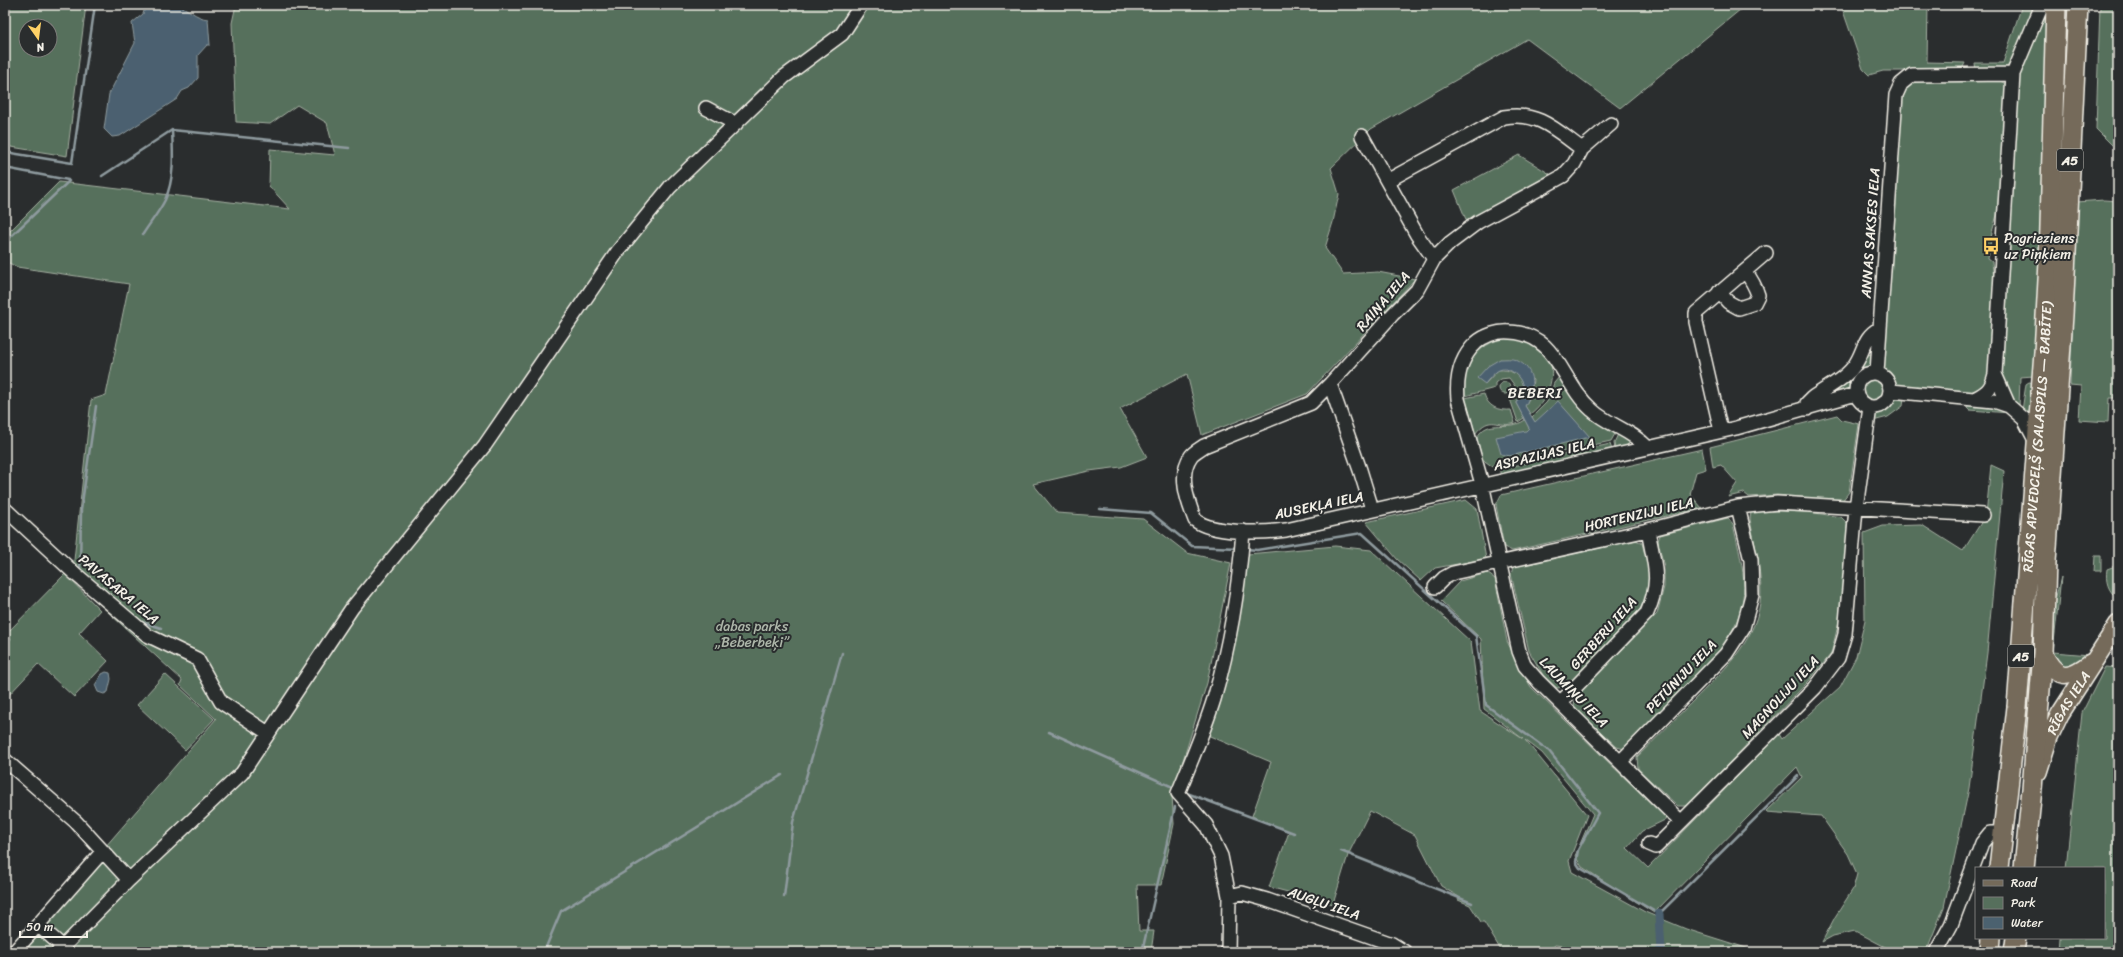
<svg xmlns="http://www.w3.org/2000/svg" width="2123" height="957" font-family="Sriracha,sans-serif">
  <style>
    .green { fill: #566f5c; stroke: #a5b0a2; fill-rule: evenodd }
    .water { fill: #4b616f; stroke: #8f9b9f }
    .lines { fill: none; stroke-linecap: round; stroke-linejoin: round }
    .stream { stroke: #8f9b9f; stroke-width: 2.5 }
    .canal { stroke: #4b616f; stroke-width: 9 }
    .minor-casing { stroke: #f4f1e8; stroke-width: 16 }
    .major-casing { stroke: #f4f1e8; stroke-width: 20 }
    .highway-casing { stroke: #f4f1e8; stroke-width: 22 }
    .minor { stroke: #2a2d2e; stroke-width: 13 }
    .major { stroke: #746a5a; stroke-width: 17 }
    .highway { stroke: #746a5a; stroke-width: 19 }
    .labels { text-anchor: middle; stroke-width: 4; stroke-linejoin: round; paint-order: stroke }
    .shield { fill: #2a2d2e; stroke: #b7b6b0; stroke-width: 1 }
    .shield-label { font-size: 13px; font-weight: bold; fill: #f4f1e8 }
    .street-label { font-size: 14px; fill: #f4f1e8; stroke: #2a2d2e }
    .poi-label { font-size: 14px; fill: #f4f1e8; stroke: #2a2d2e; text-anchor: start }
    .park-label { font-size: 14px; fill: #adb6a9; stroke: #2a2d2e }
    .neighbourhood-label { font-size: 15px; letter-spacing: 1px; fill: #f4f1e8; stroke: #2a2d2e }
  </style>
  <rect width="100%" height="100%" fill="#2a2d2e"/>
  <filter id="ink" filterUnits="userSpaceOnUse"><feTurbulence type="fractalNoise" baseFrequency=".025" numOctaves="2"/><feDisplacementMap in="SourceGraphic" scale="8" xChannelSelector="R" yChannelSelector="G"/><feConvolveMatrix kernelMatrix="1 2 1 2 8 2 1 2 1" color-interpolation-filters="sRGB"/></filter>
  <g filter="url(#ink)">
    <path class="green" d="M5 5H86L67 156 5 146ZM26 26H50V50H26Z
      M236 5H1746L1620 108 1527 39 1371 129 1331 168 1339 194 1333 222 1325 248 1343 274 1378 272 1415 279 1307 394 1202 435 1187 374 1120 409 1147 457 1121 467 1089 471 1033 484 1057 513 1143 519 1187 553 1231 563 1207 683 1172 796 1174 824 1161 885H1137L1139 931H1154L1151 952H14L216 719 180 685 182 680 72 579 91 400 106 395 129 284 17 267 5 261V236L59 182 290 209 269 186 270 149 335 155 327 123 297 105 270 124 236 122 232 23Z
      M1841 5H1928L1927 62 1965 63 1961 71H1883L1869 75 1863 69Z
      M2022 5H2037L2018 51 2007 67 1991 71H1976L1975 63H2003Z
      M2100 5H2118V151L2096 129Z
      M2047 6 2052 8 2034 376 2020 377 2019 407 2011 398 2000 374 2017 82 2022 66Z
      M1918 80H1998L2004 83 2007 89 1997 215 1992 232 1988 259 1992 262 1994 279 1989 381 1977 393 1897 386 1884 368 1898 101 1908 86Z
      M1519 155 1550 174 1467 222 1454 190Z
      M2104 200 2118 201V398H2109L2108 422 2079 420 2081 386 2070 385 2077 202Z
      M1505 338C1527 339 1536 345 1551 362 1554 383 1547 401 1530 414L1525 406 1531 395 1533 380 1500 359 1485 384 1498 370C1510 369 1521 374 1523 387L1516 403 1524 418 1518 422 1509 396 1513 392 1515 386 1509 378 1500 379 1495 383V388L1465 396C1460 367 1477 344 1505 338Z
      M1865 353 1874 356 1871 367 1858 374 1851 383 1850 389 1847 392 1833 396 1829 389Z
      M1560 376C1576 405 1589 413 1616 432L1611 441 1493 467 1482 459 1477 438C1486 417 1509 432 1525 420L1529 428 1510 456 1535 423 1532 417 1547 402 1554 383Z
      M1860 390a13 13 0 1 1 26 0a13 13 0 1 1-26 0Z
      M1499 388a6 6 0 1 1 12 0a6 6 0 1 1-12 0Z
      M2029 382 2034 383 2032 415H2026L2022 411 2026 384Z
      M1484 394C1488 407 1498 411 1511 410L1515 423C1498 429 1491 413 1475 434L1465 398Z
      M1904 397 1903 406 1888 417 1873 421 1876 413 1886 409 1895 398Z
      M1968 401 1997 405 2010 413 1970 410 1967 407Z
      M1837 415 1842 420 1859 424 1849 492 1842 501 1777 495 1749 497 1744 493 1728 497 1737 483 1721 465 1713 467 1710 447Z
      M1619 432 1629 440V443L1625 447 1615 449 1614 443Z
      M1610 444 1612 450 1500 475V469Z
      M1702 449 1706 469 1696 472 1690 494 1702 508 1512 551 1504 547 1496 505 1501 495Z
      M1991 465 2004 471 1987 653 1969 788 1944 907 1926 952H1891L1889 949 1855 931 1833 936 1822 942 1835 917 1853 889 1857 874 1848 854 1821 816 1766 812 1802 777 1797 767 1654 913 1582 867 1575 856 1593 814 1542 753 1525 740 1587 815 1569 861 1572 872 1645 912 1686 929 1759 952H1611L1555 945 1547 952H1502L1484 922H1481L1470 905 1458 900 1459 897 1441 886 1415 835 1370 811 1348 855 1333 904 1269 887 1289 832 1252 816 1271 762 1205 734 1235 632 1248 554 1335 546 1371 550 1471 642 1480 711 1523 739 1484 709 1481 639 1441 601 1460 581 1487 573 1495 579 1507 641 1517 662 1531 687 1667 819 1642 831 1627 848 1648 868 1779 734 1782 739 1840 687 1856 657 1865 620 1864 533 1883 526 1922 525 1963 551 1986 515Z
      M1466 500 1477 509 1486 559 1435 568 1421 581 1397 559 1366 522Z
      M1772 511 1808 512 1841 517 1848 524 1839 621 1831 654 1808 682 1687 806H1678L1638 769 1637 757C1656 739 1674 720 1693 701 1721 673 1754 644 1760 603 1764 581 1754 542 1750 519L1751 512Z
      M1728 518 1733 524C1744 574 1754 600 1723 646L1624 749 1617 747 1574 707 1575 698 1657 614 1664 587V567L1658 541 1660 535Z
      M1636 540 1642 543C1649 572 1655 581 1640 609L1565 687 1557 688 1543 675 1529 651 1511 574 1513 567Z
      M2095 556H2101V571H2094Z
      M2118 565V599C2108 591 2105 581 2107 569Z
      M65 574 100 610 79 633 108 661 74 697 38 664 5 699V645L11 639 7 633Z
      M2061 577 2053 652 2090 655 2065 670 2052 657 2054 604Z
      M2105 667 2118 668V952H2058L2059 938H2104V868H2066L2082 713Z
      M165 674 214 719 185 750 137 705Z"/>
    <path class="water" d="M146 5C155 5 168 3 177 5 188 8 196 18 208 19L210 45H207L198 55V78L189 88 182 91 177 99 120 136 112 137 104 129 109 94 135 43 132 23 143 14Z
      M1500 359C1505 359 1512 358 1516 360 1537 369 1534 390 1525 406L1535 422 1558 401 1590 437 1510 456 1501 454 1496 437 1526 431 1529 428 1516 403 1523 387C1521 376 1507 363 1496 372 1492 375 1488 380 1485 384L1477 378 1488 366Z
      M106 672 110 673 111 679 108 692 104 694 98 692 95 685 102 674Z"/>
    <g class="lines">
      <path class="stream" d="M5 152 72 163 95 5
        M5 168 68 180
        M102 176 172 130 349 148
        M143 234C150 223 159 212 165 200 175 178 173 153 172 130
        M5 242 69 181
        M1100 509 1151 513 1192 546 1237 548
        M1247 549 1257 550 1362 533 1476 636 1486 705 1549 751 1598 813 1578 850 1576 862 1580 868 1659 914 1798 776
        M80 572 81 510 96 406
        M133 615 142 622 161 628
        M1049 732 1175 788
        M1184 792 1294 833
        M1341 851 1472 903
        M784 897 793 822 842 653
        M544 952 561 911 782 775
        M1142 952 1175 807"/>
      <path class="canal" d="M1659 914 1661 952"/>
      <g class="minor-casing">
        <path id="minor" d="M706 108 736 124
          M1362 136 1417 235 1434 259
          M1387 181 1504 117C1538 111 1556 130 1582 149
          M1719 292 1728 302 1739 308 1754 303 1758 295C1755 285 1751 279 1745 271
          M1877 372 1896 95 1901 84 1912 75 2013 74
          M1856 390a17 17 0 1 1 34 0a17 17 0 1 1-34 0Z
          M1995 374 2009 406 2024 419 2036 442
          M1330 384 1311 403 1204 446C1200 449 1194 452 1191 456 1178 474 1187 500 1195 520 1212 534 1263 533 1286 530L1736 428 1856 394
          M1891 391 1994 401 2009 406
          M1976 398C1988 392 1992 387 1995 374L2013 74 2042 5
          M1807 409V403L1812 398C1826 388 1847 378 1856 363 1865 349 1863 337 1880 328
          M1721 431 1696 322V313L1766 253
          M1647 447C1631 430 1608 425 1592 410 1561 383 1558 334 1510 332 1498 331 1485 335 1476 343 1460 358 1456 378 1458 399L1482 484 1519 651 1525 666 1539 682 1681 822
          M5 509 72 571 147 635 197 659 221 702 268 733
          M1372 509 1360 470 1330 384 1393 314 1417 290 1434 259 1450 243 1478 222 1563 176 1574 164 1582 149 1611 124
          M1435 587 1444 578 1453 573 1648 530 1738 507 1777 503 1983 515
          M1560 703 1647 613C1662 579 1654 565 1648 530
          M5 760 76 822 129 880
          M1620 762 1726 654 1743 628 1752 595 1751 560 1738 507
          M1649 844 1656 847 1815 688 1838 658 1845 634 1856 508 1870 407
          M1229 896 1242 893 1267 900 1392 944 1405 952
          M38 925 63 947
          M14 952 103 851
          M58 952 129 880 242 773 352 608 485 445 618 251 670 187 784 77 842 34 861 5
          M1228 952 1229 896 1221 856 1206 825 1178 793C1191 762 1204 731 1214 699 1230 644 1239 588 1243 531
          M1936 952 1951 925 1982 843 1990 833H2002"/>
      </g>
      <g class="major-casing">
        <g id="major">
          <path d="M2043 653C2056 678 2066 681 2090 663"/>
          <path id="s1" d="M2038 772 2049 737 2060 714 2118 624"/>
        </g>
      </g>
      <g class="highway-casing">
        <g id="highway">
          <path id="s2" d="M1999 868 2017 707 2044 352 2049 262 2056 5"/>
          <path d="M2024 868 2032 789 2043 653 2046 562 2063 315 2078 5"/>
          <path d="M1990 952 1991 938"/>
          <path d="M2014 952 2016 938"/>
        </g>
      </g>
      <use href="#minor" class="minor"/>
      <use href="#major" class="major"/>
      <use href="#highway" class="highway"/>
    </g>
  </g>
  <defs>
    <g id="bus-bare" transform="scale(1.38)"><path d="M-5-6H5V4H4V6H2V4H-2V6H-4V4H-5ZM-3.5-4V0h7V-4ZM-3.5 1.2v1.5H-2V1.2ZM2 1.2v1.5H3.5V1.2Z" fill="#ffd166" stroke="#2a2d2e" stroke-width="2.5" paint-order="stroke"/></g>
  </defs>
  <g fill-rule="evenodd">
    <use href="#bus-bare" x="1991" y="246"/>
  </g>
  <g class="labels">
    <g class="shield">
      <rect x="2057" y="149" width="26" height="22" rx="3"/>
      <rect x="2008" y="645" width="26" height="22" rx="3"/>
    </g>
    <g class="shield-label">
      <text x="2070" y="165">A5</text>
      <text x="2021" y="661">A5</text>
    </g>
    <g class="street-label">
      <text transform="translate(1870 233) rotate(-86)" y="5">ANNAS SAKSES IELA</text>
      <text transform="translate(1383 301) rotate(-49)" y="5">RAIŅA IELA</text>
      <text dy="5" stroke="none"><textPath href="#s2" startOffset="433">RĪGAS APVEDCEĻŠ (SALASPILS — BABĪTE)</textPath></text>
      <text transform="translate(1544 454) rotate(-13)" y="5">ASPAZIJAS IELA</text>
      <text transform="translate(1319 505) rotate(-12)" y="5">AUSEKĻA IELA</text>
      <text transform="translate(1639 514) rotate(-13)" y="5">HORTENZIJU IELA</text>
      <text transform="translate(119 589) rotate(40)" y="5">PAVASARA IELA</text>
      <text transform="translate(1603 633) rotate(-48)" y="5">GERBERU IELA</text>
      <text transform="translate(1681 676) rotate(-46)" y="5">PETŪNIJU IELA</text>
      <text transform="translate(1574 692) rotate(46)" y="5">LAUMIŅU IELA</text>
      <text transform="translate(1780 697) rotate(-47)" y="5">MAGNOLIJU IELA</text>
      <text dy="5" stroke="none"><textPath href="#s1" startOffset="76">RĪGAS IELA</textPath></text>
      <text transform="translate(1324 903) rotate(19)" y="5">AUGĻU IELA</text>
    </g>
    <g class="poi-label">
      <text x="2004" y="243">Pagrieziens<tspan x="2004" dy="16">uz Piņķiem</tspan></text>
    </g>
    <g class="park-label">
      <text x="752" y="631">dabas parks<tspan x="752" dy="16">„Beberbeķi”</tspan></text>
    </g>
    <g class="neighbourhood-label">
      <text x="1535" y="398">BEBERI</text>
    </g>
  </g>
  <rect width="2123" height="957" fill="none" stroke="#2a2d2e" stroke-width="20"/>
  <rect x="10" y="10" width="2103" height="937" fill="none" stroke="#f4f1e8" stroke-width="1.5" filter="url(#ink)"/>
  <rect x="1975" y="867" width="130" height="72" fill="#2a2d2e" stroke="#7b7b78"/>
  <rect x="1983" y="880" width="20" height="6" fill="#746a5a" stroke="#7b7b78"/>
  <text x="2011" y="887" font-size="12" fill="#f4f1e8">Road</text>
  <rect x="1983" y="897" width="20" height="12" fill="#566f5c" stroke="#7b7b78"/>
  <text x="2011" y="907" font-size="12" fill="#f4f1e8">Park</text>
  <rect x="1983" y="917" width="20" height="12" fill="#4b616f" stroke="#7b7b78"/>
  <text x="2011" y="927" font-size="12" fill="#f4f1e8">Water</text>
  <g transform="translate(38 38) rotate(166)"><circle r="19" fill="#2a2d2e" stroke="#7b7b78"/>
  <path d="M0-3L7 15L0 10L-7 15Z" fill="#ffd166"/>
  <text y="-6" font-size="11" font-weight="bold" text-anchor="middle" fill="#f4f1e8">N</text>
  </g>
  <path d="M20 931v6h67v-6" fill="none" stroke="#f4f1e8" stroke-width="2"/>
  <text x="26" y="931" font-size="12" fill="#f4f1e8" stroke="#2a2d2e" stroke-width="3" paint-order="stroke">50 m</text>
</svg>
